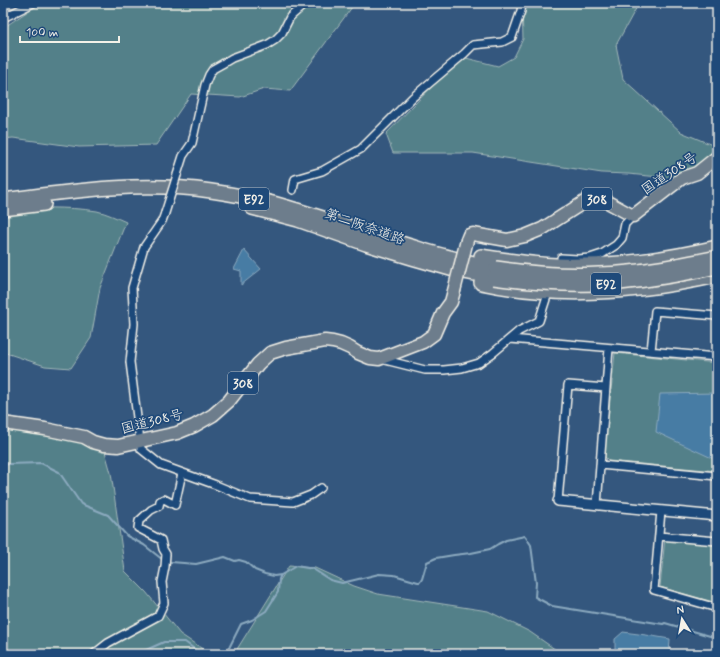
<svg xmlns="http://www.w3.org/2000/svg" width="720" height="657" font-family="Mynerve,'Klee One',sans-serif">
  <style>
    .green { fill: #528089; stroke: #a3b8b8 }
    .water { fill: #477ba4; stroke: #8caabf }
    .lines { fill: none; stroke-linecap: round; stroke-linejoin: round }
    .stream { stroke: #8caabf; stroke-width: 2 }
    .minor-casing { stroke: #f4f1e8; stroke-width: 10 }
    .tertiary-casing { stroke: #f4f1e8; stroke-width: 12 }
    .trunk-casing { stroke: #f4f1e8; stroke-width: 15 }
    .motorway-casing { stroke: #f4f1e8; stroke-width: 16 }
    .minor { stroke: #1f4a7a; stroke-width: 7 }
    .tertiary { stroke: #1f4a7a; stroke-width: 9 }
    .trunk { stroke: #6d7d8c; stroke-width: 12 }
    .motorway { stroke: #6d7d8c; stroke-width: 13 }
    .minor-bridge-casing { stroke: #f4f1e8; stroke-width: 10; stroke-linecap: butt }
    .trunk-bridge-casing { stroke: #f4f1e8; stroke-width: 15; stroke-linecap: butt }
    .motorway-bridge-casing { stroke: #f4f1e8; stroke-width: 16; stroke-linecap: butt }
    .minor-bridge { stroke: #1f4a7a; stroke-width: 7 }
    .trunk-bridge { stroke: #6d7d8c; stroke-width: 12 }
    .motorway-bridge { stroke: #6d7d8c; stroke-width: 13 }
    .labels { text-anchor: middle; stroke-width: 3.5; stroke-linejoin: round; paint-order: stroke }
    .shield { fill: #1f4a7a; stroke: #b4bfc7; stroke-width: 1 }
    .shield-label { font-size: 13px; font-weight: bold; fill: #f4f1e8 }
    .street-label { font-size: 14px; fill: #f4f1e8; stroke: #1f4a7a }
  </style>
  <rect width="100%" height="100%" fill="#34577e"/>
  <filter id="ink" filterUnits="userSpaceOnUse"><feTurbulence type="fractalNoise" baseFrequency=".025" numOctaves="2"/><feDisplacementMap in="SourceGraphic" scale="8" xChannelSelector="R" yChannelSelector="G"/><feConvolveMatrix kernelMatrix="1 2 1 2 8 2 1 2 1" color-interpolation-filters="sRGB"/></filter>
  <g filter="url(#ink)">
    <path class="green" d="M40 3H355L290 91 264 89 240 97 191 94 156 145 79 147 13 138 3 139V28Z
      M522 3H639L616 45 623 79 681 132 717 147V164L709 172 691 180 628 174 602 173 473 153H393L386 134 441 77 466 58 498 66 514 57 523 39Z
      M3 207C34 209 66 206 97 211 106 213 117 218 126 222L100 288 91 338 71 368 45 366 3 352Z
      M615 353 717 363V471L609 461 604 456Z
      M3 418 104 448 111 473 125 571 146 592 180 634 210 654H3Z
      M665 538 717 543V603L660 587Z
      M289 566 315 568 354 586 378 594 488 611 530 632 562 654H234Z"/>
    <path class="water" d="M244 250 261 269 241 285V271L234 269Z
      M717 393V458L716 460 656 432 660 394Z
      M623 632 646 635 670 639 669 654H615V639Z"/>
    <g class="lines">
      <path class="stream" d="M3 465 9 464 41 463 59 472 81 504 108 515 127 536 144 545 163 560
        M171 562 196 564 225 557 235 561 239 560 246 562 255 570 265 574 274 576 281 575
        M137 654 164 642H185L201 654
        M221 654 229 648 241 624 252 620 266 611 278 592 279 579 281 575 296 566 313 569 330 580 342 583 379 574 394 575 418 582H420L422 579 427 562 436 558 454 555 471 553 490 549 498 544 506 540 525 536 531 545 536 583 535 597 552 606 663 624 665 623 717 638"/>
      <g class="minor-casing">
        <path id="minor" d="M3 18 33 3
          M177 175 183 156 192 143 205 85 209 75 213 69 222 64 232 58 267 45 275 40 282 33 290 17 306 3
          M293 190 295 179 322 171 361 149 413 97 464 54 473 45 502 42 512 37 521 11 522 3
          M165 213 162 221 144 247 132 288 134 324 130 362 141 449 161 465 216 485 250 499 293 502 311 495 321 488
          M561 258 578 259 590 258 602 254 616 245 622 238 625 224 633 216
          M510 339 717 357
          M651 351 655 311 717 316
          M381 359 425 370H444L462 368 479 363 493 353 519 331 539 321 547 296
          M600 465 717 476
          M558 501 568 385 606 388
          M597 505 609 348
          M661 511 654 590 717 608
          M659 536 717 541
          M94 654 108 643 158 616 164 603 162 582 165 567 166 554 163 549 161 540 138 528 139 521 151 510 159 506 160 501 164 499 175 505 182 473"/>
      </g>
      <g class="tertiary-casing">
        <path id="tertiary" d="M558 501 717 516"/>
      </g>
      <g class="trunk-casing">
        <path id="trunk" d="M467 240 469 235 473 234 507 240 525 236 542 229 589 199H602L633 216 682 178 697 173 717 157
          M3 423 45 429 84 437 93 442 104 445 118 446 177 433 194 426 213 415 229 401 258 364 270 353 286 348 325 341 333 342 341 344 350 348 358 353 370 358 379 359 423 342 434 334 443 313 451 302 454 291"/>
      </g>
      <g class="motorway-casing">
        <path id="motorway" d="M3 200C72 191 141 181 211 191 231 194 253 198 273 203 320 216 367 233 414 247 441 256 469 262 496 268
          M252 208 298 220 366 244 412 258 454 270 494 278
          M3 209 44 204
          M481 256C507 260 532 264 557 265 611 267 665 259 717 247
          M481 283C559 300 640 293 717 276"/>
      </g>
      <use href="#minor" class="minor"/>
      <use href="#tertiary" class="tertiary"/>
      <use href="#trunk" class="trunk"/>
      <use href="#motorway" class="motorway"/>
      <g class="minor-bridge-casing">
        <path id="minor-bridge" d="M165 213 177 175"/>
      </g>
      <g class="trunk-bridge-casing">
        <path id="trunk-bridge" d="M454 291 467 240"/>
      </g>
      <g class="motorway-bridge-casing">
        <path id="motorway-bridge" d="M496 268C530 273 565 276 599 274 639 273 678 265 717 257
          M494 278C536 284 578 286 620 283 653 280 685 274 717 267"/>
      </g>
      <use href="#minor-bridge" class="minor-bridge"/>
      <use href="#trunk-bridge" class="trunk-bridge"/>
      <use href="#motorway-bridge" class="motorway-bridge"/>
    </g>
  </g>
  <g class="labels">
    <g class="shield">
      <rect x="239" y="188" width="30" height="22" rx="3"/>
      <rect x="582" y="188" width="30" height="22" rx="3"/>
      <rect x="591" y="273" width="30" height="22" rx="3"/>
      <rect x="228" y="372" width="30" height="22" rx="3"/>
    </g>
    <g class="shield-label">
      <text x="254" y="204">E92</text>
      <text x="597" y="204">308</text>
      <text x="606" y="289">E92</text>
      <text x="243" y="388">308</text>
    </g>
    <g class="street-label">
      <text transform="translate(669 173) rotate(-34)" y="5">国道308号</text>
      <text transform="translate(365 226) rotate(19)" y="5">第二阪奈道路</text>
      <text transform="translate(152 421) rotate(-14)" y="5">国道308号</text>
    </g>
  </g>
  <rect width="720" height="657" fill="none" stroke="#1f4a7a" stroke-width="16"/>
  <rect x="8" y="8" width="704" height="641" fill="none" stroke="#f4f1e8" stroke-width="1.5" filter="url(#ink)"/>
  <g transform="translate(682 619) rotate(349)" stroke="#1f4a7a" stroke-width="3" paint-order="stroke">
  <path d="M0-3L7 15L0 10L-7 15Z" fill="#f4f1e8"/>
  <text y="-6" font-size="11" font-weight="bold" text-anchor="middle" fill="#f4f1e8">N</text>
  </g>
  <path d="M20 36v6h99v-6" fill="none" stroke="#f4f1e8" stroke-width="2"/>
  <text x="26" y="36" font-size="12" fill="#f4f1e8" stroke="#1f4a7a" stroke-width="3" paint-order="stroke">100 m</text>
</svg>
